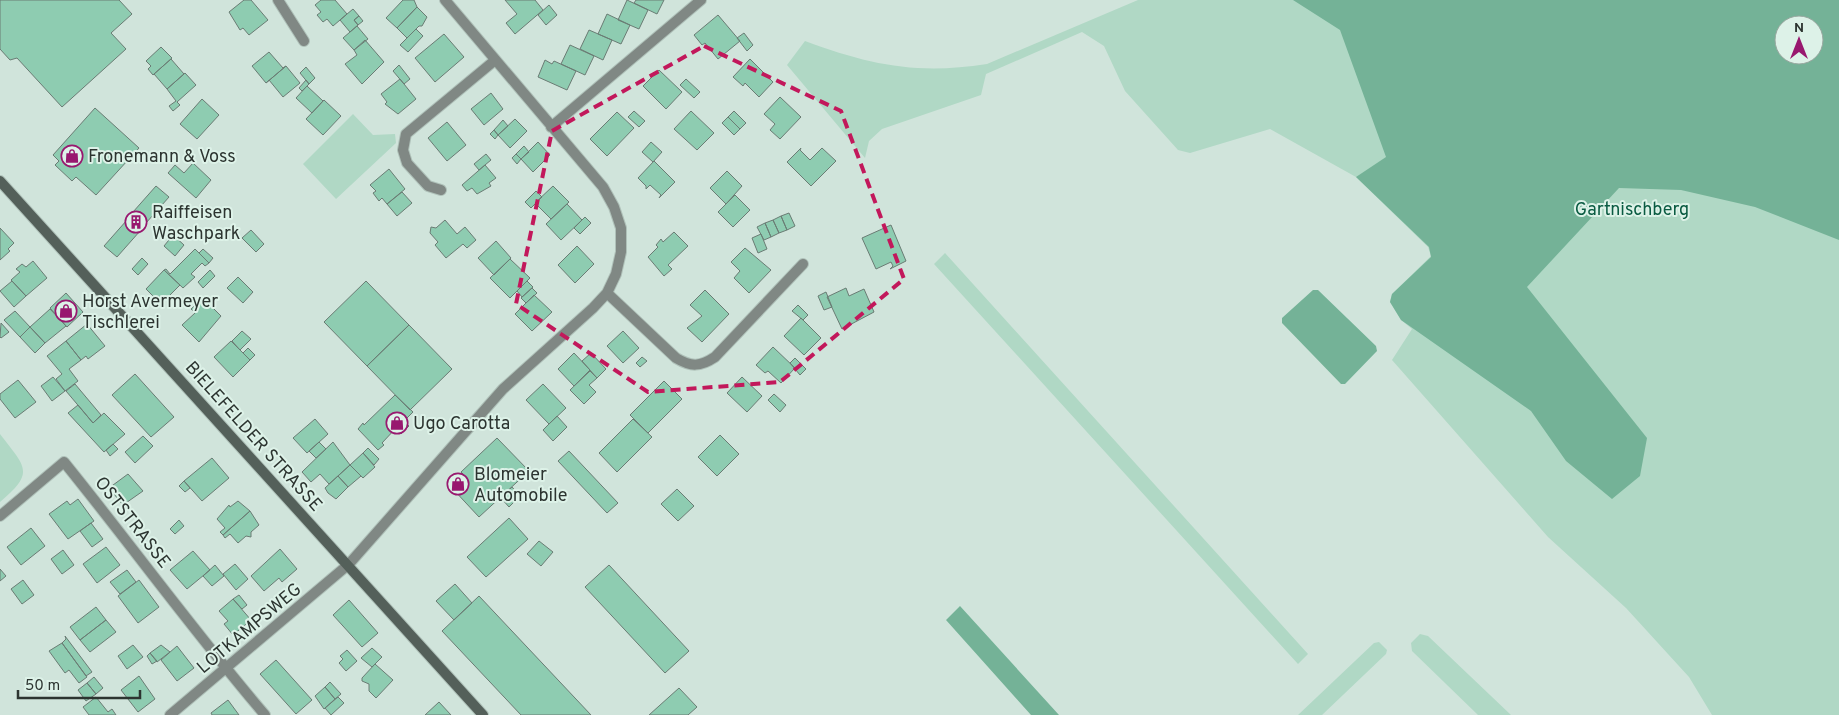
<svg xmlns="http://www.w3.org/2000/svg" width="1839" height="715" font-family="Overpass,sans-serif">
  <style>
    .green { fill: #b0d8c5; fill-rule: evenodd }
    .forest { fill: #74b297; fill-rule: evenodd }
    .building { fill: #8eccb1; stroke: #6a7c74 }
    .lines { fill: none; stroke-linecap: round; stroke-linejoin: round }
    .street-casing { stroke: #afc1b9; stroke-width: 12 }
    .secondary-casing { stroke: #afc1b9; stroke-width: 12 }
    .street { stroke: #808884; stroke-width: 10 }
    .secondary { stroke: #54605a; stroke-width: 10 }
    .marked { fill: none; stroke: #c2185b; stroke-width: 4; stroke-dasharray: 10 6; stroke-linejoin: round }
    .labels { text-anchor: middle; stroke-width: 4; stroke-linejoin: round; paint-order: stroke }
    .poi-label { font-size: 18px; fill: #2c3430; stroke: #ddf2e8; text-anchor: start }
    .park-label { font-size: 18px; fill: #0a5b42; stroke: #ddf2e8 }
    .street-label { font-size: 18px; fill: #2c3430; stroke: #ddf2e8 }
  </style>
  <rect width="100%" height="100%" fill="#d0e4db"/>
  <path class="green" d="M1138 0H1839V715H1712L1689 677 1626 608 1548 537 1392 360 1412 329 1401 320 1390 302 1392 294 1431 256 1428 247 1356 177 1270 129 1190 153 1178 150 1125 91 1104 46 1082 32 986 74 981 95 882 129 869 141 865 158 787 65 805 41C870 65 917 75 987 64ZM1784 25H1814V55H1784Z
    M353 114 373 135 395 134 396 143 336 199 303 164Z
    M945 253 1308 654 1298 664 934 264Z
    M0 434C25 467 36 472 0 502Z
    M1420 634 1428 636 1511 715H1478L1412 651 1411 643Z
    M1379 642 1387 650 1386 654 1322 715H1298L1374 643Z"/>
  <path class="forest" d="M1293 0H1839V240L1755 207 1681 190 1619 188 1527 287 1647 438 1640 476 1612 499 1566 461 1531 411 1401 320 1390 302 1392 294 1431 257 1429 247 1356 177 1386 157 1340 30ZM1784 25H1814V55H1784Z
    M1313 290H1318L1376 346 1377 351 1345 384H1341L1282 323V318Z
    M960 606 1059 715H1031L946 620Z"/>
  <path class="building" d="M0 0H119L132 14 111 33 126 49 62 107 17 58 10 60 0 49Z
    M244 0H251L268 20 249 35 243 28 240 30 229 12Z
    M321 0H335L347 14 333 26 327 19 323 22 317 15 321 12 315 5Z
    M403 0H414L417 7 397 28 386 18Z
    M505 0H535L543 10 515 34 506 23 517 14Z
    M627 0 648 10 639 29 618 20Z
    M636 0H664L657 14 634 3Z
    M549 5 557 15 546 25 538 15Z
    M417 7 427 17 422 26H419L407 38 397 28Z
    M353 9 359 16 354 20 358 25 350 32 340 20Z
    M607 14 630 25 621 44 598 34Z
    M718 15 740 41 718 59 705 43 702 45 694 35Z
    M359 16 363 21 358 25 354 20Z
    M357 26 368 39 354 50 343 38Z
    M416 29 423 36 408 52 400 45Z
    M589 30 612 40 603 60 580 49Z
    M744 33 753 45 747 51 737 38Z
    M444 34 464 57 435 82 415 58Z
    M365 40 384 62 362 84 345 64 357 55 354 50Z
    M570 45 594 56 585 75 561 64Z
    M161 47 172 58 153 75 148 69 151 66 146 61Z
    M269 52 283 68 286 66 266 83 252 66Z
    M171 59 184 74 167 89 154 74Z
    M750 59 773 82 759 97 745 83 743 86 733 77Z
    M545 60 552 64 554 61 576 71 567 90 538 77Z
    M399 65 410 79 404 84 393 71Z
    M286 66 300 83 283 97 269 80 266 83Z
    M306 67 315 78 309 84 300 73Z
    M659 70 682 92 666 109 643 86Z
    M185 73 196 85 177 102 180 105 173 111 169 106 176 101 167 89Z
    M400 79 416 99 398 114 385 104 387 102 381 94Z
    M686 79 700 92 694 98 680 85Z
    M306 80 309 84 302 91 299 88Z
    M307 86 323 101 312 113 296 98Z
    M491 93 503 109 484 125 471 109Z
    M780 97 801 117 780 139 770 130 775 124 764 114Z
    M202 99 219 115 197 139 180 124Z
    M324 100 341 116 323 135 306 119Z
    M95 108 139 148 96 195 76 177 72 181 55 165 59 161 53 155Z
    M634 111 645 121 639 127 628 117Z
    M691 111 714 133 697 150 674 129Z
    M734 111 746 123 740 129 728 117Z
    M617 112 634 128 607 156 590 139Z
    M728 117 740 129 734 135 722 123Z
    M515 119 527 131 510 148 498 135Z
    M503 120 508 126 498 135 494 130Z
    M447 122 466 145 447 161 428 138Z
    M494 130 498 135 495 139 490 134Z
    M538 142 550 155 533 172 521 159Z
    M651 142 662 152 653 162 642 152Z
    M524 146 529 152 521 159 516 154Z
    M801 148 800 150 810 160 822 148 836 161 811 186 787 162Z
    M486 154 491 160 479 170 474 164Z
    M516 154 521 159 517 164 512 158Z
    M654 161 675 182 659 198 661 195 650 185 646 189V186L638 178Z
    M193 163 211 180 196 198 168 173 175 165 184 173Z
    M485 165 496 178 489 183 491 186 477 194 472 188 467 191 462 185Z
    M389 169 405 189 387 204 382 198 379 201 373 193 376 191 370 185Z
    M727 171 742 186 726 204 710 188Z
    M156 186 169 197 146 223 133 212Z
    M553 186 569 202 551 219 535 203Z
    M536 191 542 197 531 208 525 202Z
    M402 192 412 203 397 216 387 204Z
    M735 195 750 210 733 227 718 212Z
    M567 204 582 220 561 240 546 224Z
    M133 212 146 223 140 231 127 220Z
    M789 213 795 226 787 230 781 216Z
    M781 216 787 230 779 233 773 220Z
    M585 217 591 223 580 234 574 228Z
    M127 220 140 231 117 257 104 246Z
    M445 220 457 234 465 227 476 240 467 248 463 244 446 258 435 245 438 242 430 233 431 227 436 228Z
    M773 220 779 233 771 237 765 223Z
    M765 223 771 237 764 240 757 227Z
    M891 225 906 261 890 269 893 266 891 262 876 269 862 238Z
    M0 228 14 243 8 249 10 251 0 260Z
    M251 230 264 244 256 252 242 238Z
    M674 232 688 246 668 265 672 269 664 276 648 257 658 247 656 245 661 239 663 242Z
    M761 234 767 249 758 253 752 238Z
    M173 235 184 245 175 256 164 246Z
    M496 241 511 258 494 275 478 258Z
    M577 246 594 264 575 283 558 265Z
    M745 248 771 270 749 293 734 278 740 271 731 262Z
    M195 249 209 263 205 266 202 263 191 274 195 277 183 288 164 270 166 269 170 274Z
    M203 249 213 258 209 263 199 253Z
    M142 258 148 264 138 275 132 269Z
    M510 259 530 278 510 298 490 278Z
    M33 261 47 278 26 296 11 280 20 272 16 269 22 264 26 267Z
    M164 270 180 285 161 304 146 289Z
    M210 270 215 276 203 288 198 282Z
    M238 277 253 292 243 303 227 288Z
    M12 281 26 296 14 307 0 291Z
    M366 281 409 325 367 366 324 322Z
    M527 281 533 287 522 297 517 291Z
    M532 288 537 293 526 303 521 298Z
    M846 288 849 296 864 289 874 312 842 329 827 297Z
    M705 290 729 314 702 342 687 328 702 316 690 305Z
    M826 292 832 307 824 310 818 296Z
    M66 293 83 312 67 327 50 308Z
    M534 295 552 312 532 331 515 314Z
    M203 298 221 316 199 342 182 325 195 313 191 309Z
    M798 305 808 315 803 320 792 311Z
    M50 309 66 326 45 343 30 327Z
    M15 311 30 327 20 337 4 320Z
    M801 318 821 338 804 355 784 336Z
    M1 323 9 332 1 338 0 337Z
    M87 324 105 346 88 359 86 356 81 360 66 341Z
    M409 325 452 369 410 410 367 366Z
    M30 327 45 343 35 353 20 337Z
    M242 331 251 339 240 350 232 341Z
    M623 331 639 348 623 363 607 346Z
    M66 341 81 360 69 369 78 381 65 391 56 379 62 374 47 356Z
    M231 341 250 360 233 377 214 357Z
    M773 347 795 368 781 383 768 371 765 373 756 365Z
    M248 348 255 355 250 360 243 353Z
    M574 353 590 370 574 386 558 369Z
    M591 353 606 369 597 378 582 361Z
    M642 357 647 361 640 367 636 363Z
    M795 358 806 369 800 375 790 363Z
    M590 371 597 378 589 385 596 392 584 404 570 390Z
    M135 374 174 417 151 437 112 395Z
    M53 377 65 391 52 401 41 386Z
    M742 377 762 396 747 412 727 393Z
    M18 380 36 402 15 418 0 399V394Z
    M664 381 682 399 648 433 630 415Z
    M75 384 101 415 93 423 66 391Z
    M543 384 566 408 549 424 526 400Z
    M774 394 786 405 780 412 768 400Z
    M395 395 413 412 404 421 409 426 401 434 396 428 382 443 384 445 378 450 358 429 363 423 364 425Z
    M78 405 93 423 104 413 125 434 104 452 68 413Z
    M557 416 567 427 553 441 543 430Z
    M315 419 328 434 307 453 293 438Z
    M633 419 652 437 617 472 599 453Z
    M720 435 739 454 717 476 698 457Z
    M143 436 153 446 135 463 125 452Z
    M497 438 529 471 479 517 452 488 465 476 461 472Z
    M319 442 326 449 316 458 309 451Z
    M333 442 350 465 329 484 320 474 311 482 302 472Z
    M113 444 118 449 110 456 106 450Z
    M368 448 379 459 374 465 363 453Z
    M569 451 618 503 607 513 558 461Z
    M363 453 375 467 363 478 350 465Z
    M212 458 229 478 202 501 184 481Z
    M350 465 361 476 348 487 338 476Z
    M128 474 143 491 123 505 109 488Z
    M338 476 348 487 336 499 328 493 325 488Z
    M184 481 190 488 185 492 179 486Z
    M512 487 520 496 509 507 501 498Z
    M677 489 694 506 678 521 661 504Z
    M78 499 94 521 68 539 49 514 67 501 70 505Z
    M238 501 250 511 223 535 220 532 225 528 217 519 229 505 230 507Z
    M250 511 259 525 251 532V537L246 536 238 543 230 534 225 538 223 535Z
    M509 518 528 539 486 577 467 557Z
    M179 520 184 526 175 534 170 529Z
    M91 523 103 539 92 547 80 531Z
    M31 528 45 546 21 565 7 547Z
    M539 541 553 552 541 566 527 554Z
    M106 547 120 565 97 583 83 564Z
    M280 549 297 569 282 582 279 578 264 591 251 576Z
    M63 550 74 565 62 574 51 559Z
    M193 551 210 570 187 589 170 570Z
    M235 564 248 579 236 590 223 574Z
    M215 565 224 576 212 586 203 576Z
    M609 565 689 651 665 673 585 587Z
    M0 569 6 576 0 581Z
    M127 570 136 582 120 594 110 582Z
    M23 580 34 595 22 604 11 589Z
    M139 580 159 607 138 623 118 596Z
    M455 584 472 603 454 620 436 601Z
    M239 595 247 605 242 609 233 599Z
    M479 596 591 715H521L442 631Z
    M233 599 251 620 233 635 224 624 228 621 219 611Z
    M349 600 378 633 362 647 333 615Z
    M96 607 106 620 80 640 70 627Z
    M106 620 116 632 90 652 80 640Z
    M65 636 92 672 86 676 62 643 66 639Z
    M62 643 87 677 79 683 69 670 65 673 49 651Z
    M133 645 143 657 127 669 118 656Z
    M161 645 170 652 157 662 150 653Z
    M177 646 194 668 177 681 161 660Z
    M372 648 382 657 372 667 361 658Z
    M347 650 357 661 346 671 339 663 343 659 340 656Z
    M150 653 157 661 152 664 147 656Z
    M276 660 312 700 296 714 260 674Z
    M375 664 393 680 376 698 369 691V684L362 681V678Z
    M139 676 155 699 138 712 121 690Z
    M94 677 103 688 96 694 87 683Z
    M330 682 341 694 335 699 325 687Z
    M87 683 96 694 86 701 78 690Z
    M325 687 335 699 324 709 315 696Z
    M679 688 697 707 688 715H649Z
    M96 697 108 712 112 709 116 715H89L83 707Z
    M338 697 344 703 331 715 325 708Z
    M228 700 239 715H212L211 713Z
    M439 702 451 715H425Z"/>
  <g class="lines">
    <g class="street-casing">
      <path id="street" d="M278 0 304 41
        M551 127 701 0
        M441 190 428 186 407 163 403 150 406 134 494 61
        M607 293 676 358C691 367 700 367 715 357L803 264
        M0 516 64 462C132 546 195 633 265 715
        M170 715 349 564 503 389 593 308 607 293 616 274 621 252V228L614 207 603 187 445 0"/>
    </g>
    <g class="secondary-casing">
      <path id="secondary" d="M0 181 483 715"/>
    </g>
    <use href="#street" class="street"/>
    <use href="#secondary" class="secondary"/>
  </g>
  <path class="marked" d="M704 46 841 111 904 279 780 382 648 392 516 304 552 131Z"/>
  <defs>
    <g id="shop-ring" transform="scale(1.125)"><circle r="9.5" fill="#ddf2e8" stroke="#98186f" stroke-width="1.5"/><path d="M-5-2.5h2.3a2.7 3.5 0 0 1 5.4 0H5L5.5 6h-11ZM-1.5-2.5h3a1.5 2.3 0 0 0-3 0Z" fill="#98186f"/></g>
    <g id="building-ring" transform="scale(1.125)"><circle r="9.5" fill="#ddf2e8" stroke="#98186f" stroke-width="1.5"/><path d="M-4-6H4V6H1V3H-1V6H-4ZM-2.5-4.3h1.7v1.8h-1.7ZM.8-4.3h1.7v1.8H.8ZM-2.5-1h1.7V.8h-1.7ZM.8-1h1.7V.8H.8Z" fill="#98186f"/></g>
  </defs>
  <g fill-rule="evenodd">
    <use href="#shop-ring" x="72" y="156"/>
    <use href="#building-ring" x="136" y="222"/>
    <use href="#shop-ring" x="66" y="311"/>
    <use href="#shop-ring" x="397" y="423"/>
    <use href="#shop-ring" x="458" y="484"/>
  </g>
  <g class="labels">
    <g class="poi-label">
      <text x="88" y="162">Fronemann &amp; Voss</text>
      <text x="152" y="218">Raiffeisen<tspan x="152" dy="21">Waschpark</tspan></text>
      <text x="82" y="307">Horst Avermeyer<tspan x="82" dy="21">Tischlerei</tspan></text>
      <text x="413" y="429">Ugo Carotta</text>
      <text x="474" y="480">Blomeier<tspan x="474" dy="21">Automobile</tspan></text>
    </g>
    <g class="park-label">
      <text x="1632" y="215">Gartnischberg</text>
    </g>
    <g class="street-label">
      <text transform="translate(254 436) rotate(48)" y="6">BIELEFELDER STRASSE</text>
      <text transform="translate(133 522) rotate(52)" y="6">OSTSTRASSE</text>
      <text transform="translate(249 628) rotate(-40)" y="6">LOTKAMPSWEG</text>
    </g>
  </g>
  <g transform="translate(1799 40)"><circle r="24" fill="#ddf2e8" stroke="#96a69e"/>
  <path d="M0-4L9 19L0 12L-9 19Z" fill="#98186f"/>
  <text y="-8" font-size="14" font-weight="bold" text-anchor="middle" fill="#2c3430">N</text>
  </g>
  <path d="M18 690v8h122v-8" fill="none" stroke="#2c3430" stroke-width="2.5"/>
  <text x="25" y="690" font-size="15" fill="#2c3430" stroke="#ddf2e8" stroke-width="4" paint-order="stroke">50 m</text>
</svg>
